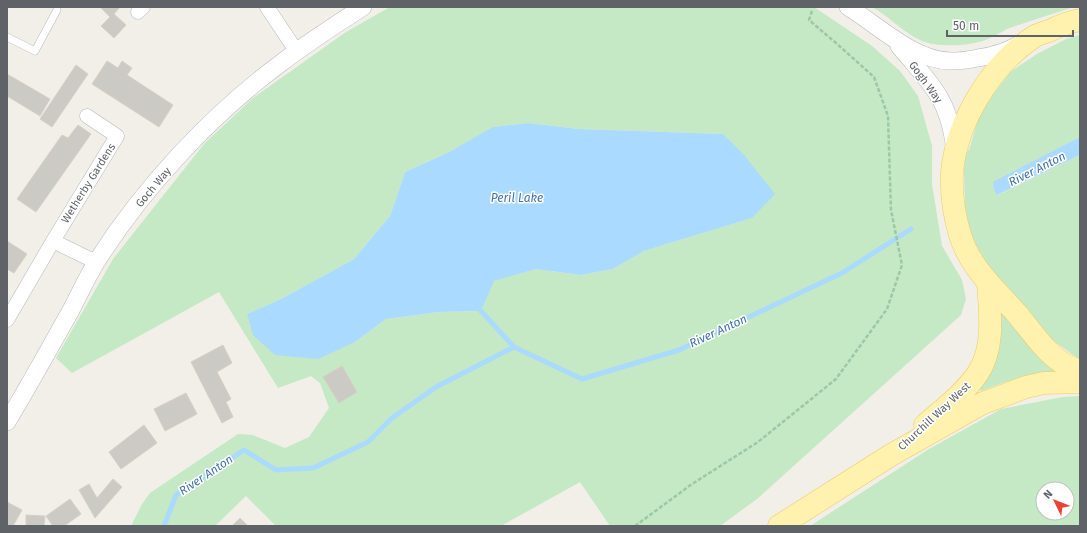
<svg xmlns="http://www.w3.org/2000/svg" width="1087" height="533" font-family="'Fira Sans',sans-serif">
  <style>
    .green { fill: #c5e8c5; fill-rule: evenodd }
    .water { fill: #aadaff }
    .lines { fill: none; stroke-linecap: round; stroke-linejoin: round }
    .stream { stroke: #aadaff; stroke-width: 5 }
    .building { fill: #cccac5; stroke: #d6d1c6 }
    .service-casing { stroke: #b5b8bc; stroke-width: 8 }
    .minor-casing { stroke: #b5b8bc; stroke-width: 15 }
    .tertiary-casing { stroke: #b5b8bc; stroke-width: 18 }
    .primary-casing { stroke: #f2c960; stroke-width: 23 }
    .path { stroke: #9cc7a9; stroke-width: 2.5; stroke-dasharray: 4 2; stroke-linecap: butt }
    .service { stroke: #fff; stroke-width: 7 }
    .minor { stroke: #fff; stroke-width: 14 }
    .tertiary { stroke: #fff; stroke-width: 17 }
    .primary { stroke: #fff2af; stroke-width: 22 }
    .labels { text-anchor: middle; stroke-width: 3; stroke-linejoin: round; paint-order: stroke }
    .street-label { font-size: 11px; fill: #5f6368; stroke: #fff }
    .water-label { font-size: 12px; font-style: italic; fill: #4174aa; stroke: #fff }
  </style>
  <rect width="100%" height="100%" fill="#f1efe8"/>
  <path class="green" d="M390 7H814L872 46 900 71 918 96 932 146V184L942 246 962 280 966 299 961 315 757 499 720 526H610L580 482 501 526H276L246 496 215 526H131L142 504 150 493 238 434 253 435 285 448 309 437 329 408 320 383 311 376 278 388 219 292 72 373 56 358 113 259 204 144 253 98 346 32ZM528 123 579 129 723 134 752 218 644 251 613 269 581 275 536 269 493 281 481 311 439 312 386 319 355 342 247 314 281 299 354 259 390 216 405 172 449 152 494 127Z
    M872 7H1074C1052 14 1029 21 1007 29 1001 32 995 36 988 39 970 46 940 48 922 41 903 33 889 16 872 7Z
    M1080 35V137L1048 154 994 190 998 195 1080 155V360L1047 336 1013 298 973 246 965 209 964 171 965 156 970 147 977 122 986 104 1010 72 1037 54 1066 39Z
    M999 310 1024 339 1058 372C1030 373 1006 381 981 391L979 388Z
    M1080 396V526H810L929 449 1001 409 1063 397ZM1043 489H1067V513H1043Z"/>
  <path class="water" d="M528 123 579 129 723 134 744 155 775 194 752 218 644 251 613 269 581 275 536 269 494 281 481 311 439 312 386 319 355 342 318 359 275 355 253 335 247 314 281 299 354 259 390 216 405 172 449 152 493 127Z
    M1080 137V155L997 195 994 190 993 182Z"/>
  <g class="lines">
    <path class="stream" d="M481 311 514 347 582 379 679 350 842 273 911 229
      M164 526 176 495 244 450 276 470 313 468 368 442 392 418 436 387 514 347"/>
  </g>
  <path class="building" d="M100 7H120L114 14 126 25 114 38 101 26 110 17Z
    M107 61 118 68 122 61 132 68 127 75 173 105 159 127 92 84Z
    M76 65 88 74 52 127 40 119Z
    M7 74 50 99 40 116 7 96Z
    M78 125 91 134 36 212 17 199 62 135 68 138Z
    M7 241 27 254 14 273 7 269Z
    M223 345 232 363 217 372 231 399 226 402 233 417 222 423 191 362Z
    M342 366 357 392 339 403 323 377Z
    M186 393 197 414 165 431 154 409Z
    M144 425 157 443 121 469 109 452Z
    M113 479 122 487 95 518 79 490 89 484 97 498Z
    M70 499 81 514 64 526H53L46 516Z
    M7 502 22 510 13 526H7Z
    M26 515 45 516 44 526H26Z
    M240 518 248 526H232Z"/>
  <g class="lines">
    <g class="service-casing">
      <path id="service" d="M7 37 35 51 57 10"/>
    </g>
    <g class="minor-casing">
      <path id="minor" d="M267 7 297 52
        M138 12 143 7
        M53 241 96 262
        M7 320 53 241 117 136 87 116"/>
    </g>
    <g class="tertiary-casing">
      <path id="tertiary" d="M848 7C878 25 913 60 950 61 959 61 968 60 978 58 991 56 1006 52 1018 45
        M899 46C912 62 927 77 938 95 948 111 953 132 955 151
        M7 422C29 386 49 349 70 312 79 295 87 277 97 261 143 188 211 115 281 63 307 43 335 25 363 7"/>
    </g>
    <g class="primary-casing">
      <path id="primary" d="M1080 20C1069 22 1059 26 1049 31 1043 33 1037 34 1032 38 990 67 957 121 952 172 951 192 954 215 960 235 970 268 996 290 1018 315 1031 331 1044 350 1061 362 1067 366 1074 368 1080 371
        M925 425C943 409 964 394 978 373 995 347 990 312 988 283
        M779 526 891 455 983 403 1026 387 1044 383 1080 382"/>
    </g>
    <path class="path" d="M635 526 692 484 758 442 836 379 887 309 902 265 891 210 888 116 874 77 836 43 809 20 812 11"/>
    <use href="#service" class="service"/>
    <use href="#minor" class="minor"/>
    <use href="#tertiary" class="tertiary"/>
    <use href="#primary" class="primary"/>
  </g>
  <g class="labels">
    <g class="street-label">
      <text transform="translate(926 82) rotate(54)" y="4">Gogh Way</text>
      <text transform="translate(88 183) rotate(-58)" y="4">Wetherby Gardens</text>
      <text transform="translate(153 187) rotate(-50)" y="4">Goch Way</text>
      <text transform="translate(934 416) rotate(-43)" y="4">Churchill Way West</text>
    </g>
    <g class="water-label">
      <text transform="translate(1037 169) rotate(-27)" y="4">River Anton</text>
      <text x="517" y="202">Peril Lake</text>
      <text transform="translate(718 331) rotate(-25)" y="4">River Anton</text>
      <text transform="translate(206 475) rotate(-34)" y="4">River Anton</text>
    </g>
  </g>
  <rect width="1087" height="533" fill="none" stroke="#5f6368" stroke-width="16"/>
  <g transform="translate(1055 501) rotate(313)"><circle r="19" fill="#ffffff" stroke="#bfc1c3"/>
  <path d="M0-3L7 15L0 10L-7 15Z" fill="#ea4335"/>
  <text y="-6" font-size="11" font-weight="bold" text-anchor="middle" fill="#5f6368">N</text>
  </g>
  <path d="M947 30v6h126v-6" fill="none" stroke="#5f6368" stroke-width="2"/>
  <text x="953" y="30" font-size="12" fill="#5f6368" stroke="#ffffff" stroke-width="3" paint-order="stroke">50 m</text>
</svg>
